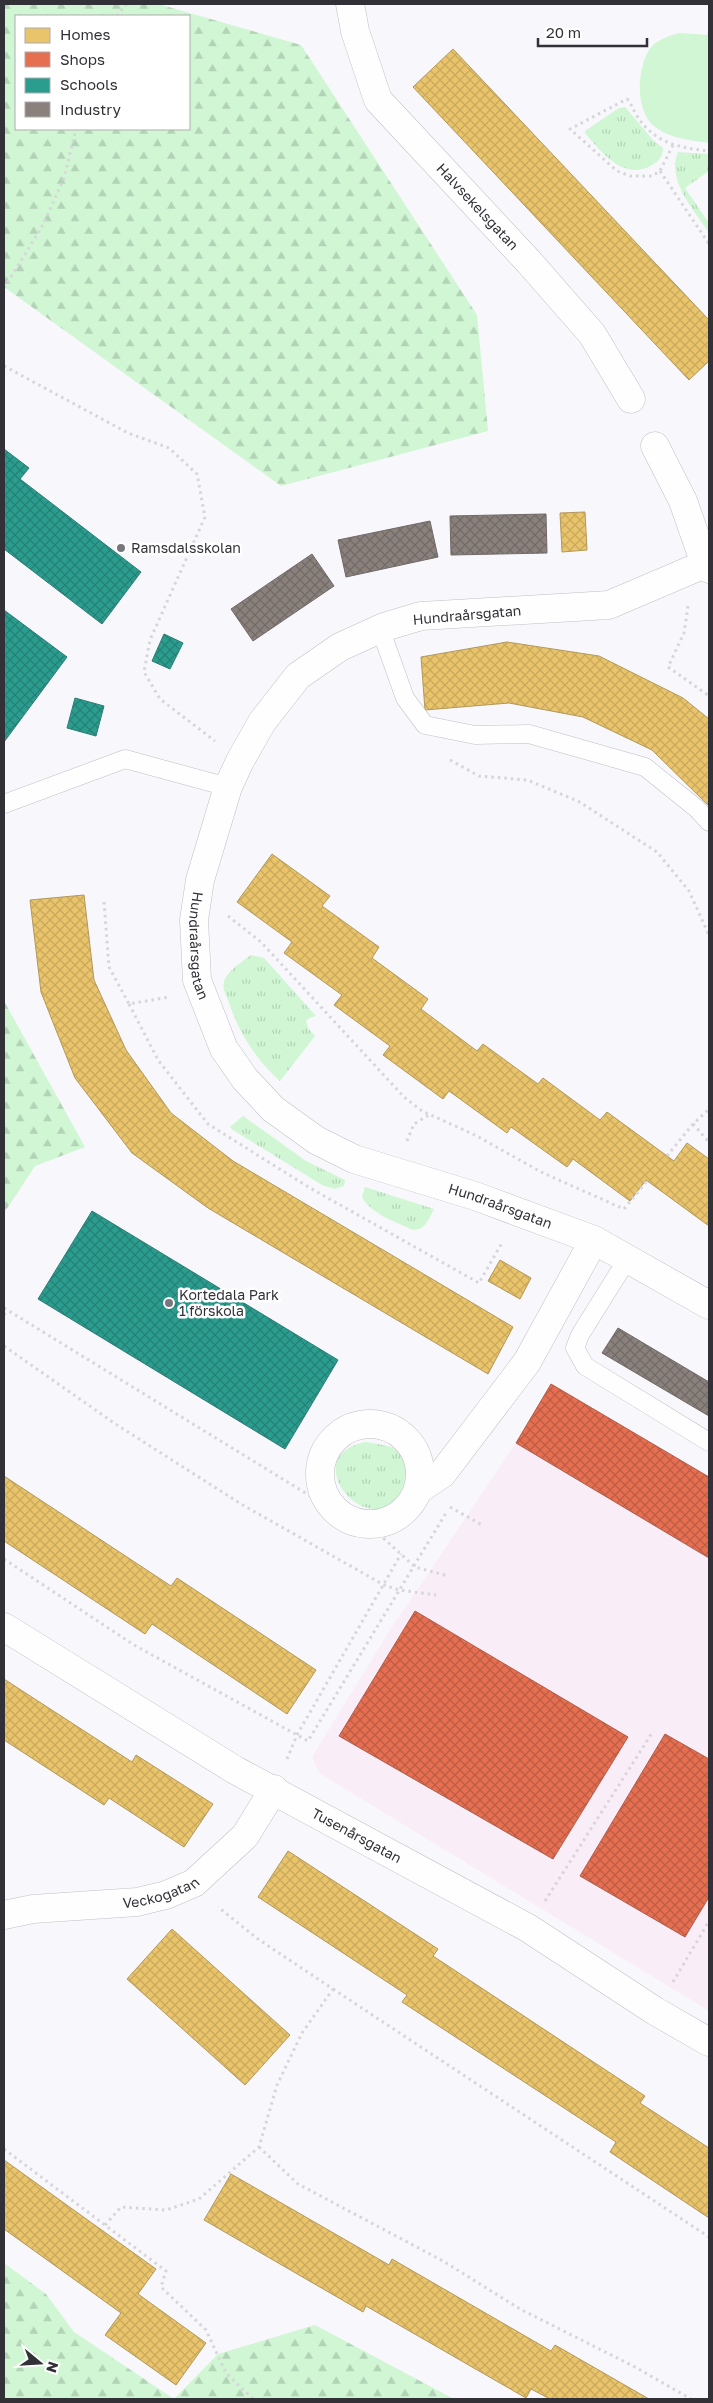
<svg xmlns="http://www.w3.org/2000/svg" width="713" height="2403" font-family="'Golos Text',sans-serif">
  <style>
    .commercial { fill: #f9edf8 }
    .grass { fill: url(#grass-tufts) }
    .forest { fill: url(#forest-firs); fill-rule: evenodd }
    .pitch { fill: #d0f6d4 }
    .homes { fill: url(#homes-cross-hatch); stroke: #b2985b }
    .shops { fill: url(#shops-cross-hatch); stroke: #b15c4a }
    .schools { fill: url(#schools-cross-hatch); stroke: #2d7d75 }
    .industry { fill: url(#industry-cross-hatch); stroke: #706968 }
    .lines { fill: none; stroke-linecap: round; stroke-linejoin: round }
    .lane-casing { stroke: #c1bfc5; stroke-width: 19 }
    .street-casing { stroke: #c1bfc5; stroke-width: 29 }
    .path { stroke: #d6d6d9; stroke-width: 3; stroke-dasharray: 2.5 4; stroke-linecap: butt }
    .lane { stroke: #fefeff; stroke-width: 18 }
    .street { stroke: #fefeff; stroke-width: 28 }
    .poi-dot { fill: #78767d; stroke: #fff; stroke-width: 2 }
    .labels { text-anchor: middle; stroke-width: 5; stroke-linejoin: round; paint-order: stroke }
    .street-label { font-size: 14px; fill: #333138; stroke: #fff }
    .poi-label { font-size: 14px; fill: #333138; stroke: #fff; text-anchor: start }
  </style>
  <defs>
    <pattern id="grass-tufts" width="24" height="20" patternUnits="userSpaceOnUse" patternTransform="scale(1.25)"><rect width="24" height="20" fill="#d0f6d4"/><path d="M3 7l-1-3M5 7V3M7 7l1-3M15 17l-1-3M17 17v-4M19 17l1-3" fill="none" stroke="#b3d3b7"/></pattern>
    <pattern id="forest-firs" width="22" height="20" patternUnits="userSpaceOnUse" patternTransform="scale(1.25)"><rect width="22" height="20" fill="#d0f6d4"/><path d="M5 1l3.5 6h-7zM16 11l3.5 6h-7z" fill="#b3d3b7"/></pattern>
    <pattern id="homes-cross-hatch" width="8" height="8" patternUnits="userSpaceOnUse" patternTransform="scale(1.25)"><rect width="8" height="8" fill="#e9c46a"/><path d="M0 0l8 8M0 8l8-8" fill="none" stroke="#c8a95d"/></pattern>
    <pattern id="shops-cross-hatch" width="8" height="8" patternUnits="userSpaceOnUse" patternTransform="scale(1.25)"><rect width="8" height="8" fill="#e76f51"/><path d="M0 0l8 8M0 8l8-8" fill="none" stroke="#bc5c44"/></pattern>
    <pattern id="schools-cross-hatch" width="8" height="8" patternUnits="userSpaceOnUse" patternTransform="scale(1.25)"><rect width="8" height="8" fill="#2a9d8f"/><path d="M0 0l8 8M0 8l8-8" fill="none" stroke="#258176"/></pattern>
    <pattern id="industry-cross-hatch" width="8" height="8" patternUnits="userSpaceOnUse" patternTransform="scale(1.25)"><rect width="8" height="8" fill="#8a817c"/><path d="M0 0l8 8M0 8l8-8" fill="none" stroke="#716a67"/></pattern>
  </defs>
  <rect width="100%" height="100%" fill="#f8f7fc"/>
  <path class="commercial" d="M516 1443 709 1558V2011L319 1773 312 1757 390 1630Z"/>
  <path class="grass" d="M625 107 653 140 663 148C663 157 658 162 650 166 624 181 600 151 585 133V131L619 108Z
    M678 152 709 154V171L685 188 709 223V233C694 210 666 180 678 152Z
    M251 955 264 958 316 1016 309 1018 306 1021 308 1028 315 1036 280 1081C255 1059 238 1031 228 1000 226 995 222 988 224 982 226 972 243 961 251 955Z
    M243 1116 306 1161 345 1180 344 1186 335 1189 322 1185 233 1130 230 1127Z
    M365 1187 434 1209C429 1219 425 1230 413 1230 396 1222 371 1214 362 1197Z
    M366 1442C377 1444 389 1445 399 1451 421 1464 410 1490 395 1502 357 1533 300 1454 366 1442Z"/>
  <path class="forest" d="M4 4H158L301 45 477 315 488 431 281 486 4 287ZM16 16H189V129H16Z
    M4 1001 85 1147 35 1166 4 1213Z
    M4 2263 46 2294 74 2332 174 2399 218 2354 315 2325 454 2399H4Z"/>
  <path class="pitch" d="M679 33 709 35V143C690 140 670 139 654 126 635 110 637 70 649 50 655 40 669 36 679 33Z"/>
  <path class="homes" d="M453 49 709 320V361L689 380 413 87Z
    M585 512 587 550 562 552 560 513Z
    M507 642 599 656 683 698 709 719V806L652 750 583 717 509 703 425 710 421 657Z
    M272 854 330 896 322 906 379 947 372 958 428 999 421 1009 477 1051 483 1044 538 1084 543 1078 600 1120 607 1112 674 1161 687 1143 709 1159V1226L646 1180 630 1201 573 1159 567 1167 511 1127 507 1133 449 1091 443 1099 383 1055 390 1046 334 1005 342 995 284 953 292 942 237 902Z
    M84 895 94 980 126 1050 171 1113 233 1161 513 1327 488 1374 208 1208 132 1153 75 1078 41 992 30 900Z
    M500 1260 531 1278 520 1299 488 1281Z
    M4 1476 171 1586 177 1578 316 1670 287 1714 152 1624 145 1634 4 1541Z
    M4 1679 132 1762 136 1755 213 1804 184 1847 109 1798 104 1805 4 1740Z
    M288 1851 438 1949 433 1956 645 2096 640 2103 709 2148V2218L610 2152 616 2142 402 2002 407 1995 258 1897Z
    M172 1929 290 2035 245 2085 127 1979Z
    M4 2160 156 2269 138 2294 206 2343 176 2385 105 2335 121 2313 4 2229Z
    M231 2174 389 2265 392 2259 551 2351 555 2345 649 2399H550L531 2389 526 2398 366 2306 363 2312 204 2220Z"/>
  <path class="shops" d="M551 1384 709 1477V1558L516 1443Z
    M415 1611 628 1737 553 1859 339 1736Z
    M665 1734 709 1759V1897L685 1937 580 1876Z"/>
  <path class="schools" d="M4 449 29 468 20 479 141 572 102 624 4 549Z
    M4 610 67 657 4 742Z
    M164 634 183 643 170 669 152 661Z
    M75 698 104 706 96 736 67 728Z
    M92 1211 338 1360 285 1449 38 1299Z"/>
  <path class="industry" d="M546 514 547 553 451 555 450 516Z
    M430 521 438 557 346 577 338 540Z
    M312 554 334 586 253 641 231 609Z
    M618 1328 709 1382V1416L602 1353Z"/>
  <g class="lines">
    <g class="lane-casing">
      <path id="lane" d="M380 628 405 698 425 725 475 735 529 734 645 767 696 808 709 822
        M4 804 125 759 228 787
        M628 1258 580 1335 575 1348 585 1366 709 1442"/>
    </g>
    <g class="street-casing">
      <g id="street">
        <path id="s1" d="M350 4 355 31 378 100 529 262 592 334 631 399"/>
        <path d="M655 446 683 501 705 564 709 569"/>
        <path id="s2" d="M705 564 609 605 421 616 384 627 340 647 298 676 262 722 240 761 228 787 200 880 194 920 197 980 224 1049 245 1079 273 1109 316 1140 354 1159 475 1196 594 1240 709 1305"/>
        <circle cx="370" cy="1474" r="50"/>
        <path d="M418 1490 442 1474 527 1362 594 1240"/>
        <path id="s3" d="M4 1627 235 1770 528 1928 655 2011 709 2042"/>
        <path id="s4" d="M4 1915 33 1909 137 1902 166 1895 194 1883 245 1836 274 1789"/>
      </g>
    </g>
    <path class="path" d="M117 16 126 4
      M709 35V30
      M673 145 660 171 652 176H630L617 171 570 129 627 99C632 104 633 110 637 116 654 143 680 148 709 151
      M660 171 709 244
      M4 288 43 225 64 178 76 129
      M4 366 128 433 169 448 197 474 205 517 150 640 144 672 160 699 215 741
      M688 606 684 633 668 667 709 696
      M450 760 479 776 527 780 578 801 657 852 689 891 709 935
      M104 902 109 967 129 1004 169 997
      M228 916 261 942 404 1097 422 1111 475 1135 543 1173 624 1209 647 1181
      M129 1004 158 1060 208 1124 310 1188 479 1283 503 1241
      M693 1124 709 1142
      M407 1141 414 1124 429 1115
      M667 1156 693 1124 709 1109
      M4 1308 338 1513
      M4 1315 6 1310
      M4 1346 114 1423 241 1504 384 1585 399 1590 436 1595
      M450 1507 482 1525
      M369 1525 415 1567 448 1576
      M4 1559 134 1645 308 1741 446 1513
      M287 1759 297 1735 401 1554
      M545 1901 652 1733
      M673 1982 709 1921
      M333 1989 709 2237
      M259 2147 298 2184 443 2261 520 2309 635 2367 691 2399
      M4 2149 166 2271 161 2287 206 2330 226 2373 253 2399
      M105 2225 121 2207 166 2210 199 2199 259 2147 277 2085 302 2033 333 1989 258 1939 218 1907"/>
    <use href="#lane" class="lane"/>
    <use href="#street" class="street"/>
  </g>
  <g class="poi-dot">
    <circle cx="121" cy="548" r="5"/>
    <circle cx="169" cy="1303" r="5"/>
  </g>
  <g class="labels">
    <g class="street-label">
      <text dy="5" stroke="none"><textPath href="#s1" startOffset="246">Halvsekelsgatan</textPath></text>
      <text transform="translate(467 615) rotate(-5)" y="5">Hundraårsgatan</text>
      <text dy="5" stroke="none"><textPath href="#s2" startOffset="726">Hundraårsgatan</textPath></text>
      <text dy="5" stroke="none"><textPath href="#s2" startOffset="1161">Hundraårsgatan</textPath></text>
      <text dy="5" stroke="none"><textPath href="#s3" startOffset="410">Tusenårsgatan</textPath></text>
      <text dy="5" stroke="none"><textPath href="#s4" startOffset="159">Veckogatan</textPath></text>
    </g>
    <g class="poi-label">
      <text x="131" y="553">Ramsdalsskolan</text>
      <text x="179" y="1300">Kortedala Park<tspan x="179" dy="16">1 förskola</tspan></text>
    </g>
  </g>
  <rect width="713" height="2403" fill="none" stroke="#333138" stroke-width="10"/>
  <rect x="15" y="15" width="175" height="115" fill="#ffffff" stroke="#adadaf"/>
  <rect x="25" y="28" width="25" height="15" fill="#e9c46a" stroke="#adadaf"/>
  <text x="60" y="40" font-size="15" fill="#333138">Homes</text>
  <rect x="25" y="52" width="25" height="15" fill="#e76f51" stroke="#adadaf"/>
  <text x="60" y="65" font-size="15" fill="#333138">Shops</text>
  <rect x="25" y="78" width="25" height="15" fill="#2a9d8f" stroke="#adadaf"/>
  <text x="60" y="90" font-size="15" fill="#333138">Schools</text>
  <rect x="25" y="102" width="25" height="15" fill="#8a817c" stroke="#adadaf"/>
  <text x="60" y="115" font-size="15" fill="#333138">Industry</text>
  <g transform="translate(40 2363) rotate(108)" stroke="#ffffff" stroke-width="4" paint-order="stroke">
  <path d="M0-4L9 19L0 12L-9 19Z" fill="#333138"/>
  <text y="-8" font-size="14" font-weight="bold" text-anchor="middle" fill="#333138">N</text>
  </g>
  <path d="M538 38v8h109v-8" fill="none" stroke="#333138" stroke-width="2.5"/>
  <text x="546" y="38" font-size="15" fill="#333138" stroke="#ffffff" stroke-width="4" paint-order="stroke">20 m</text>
</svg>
